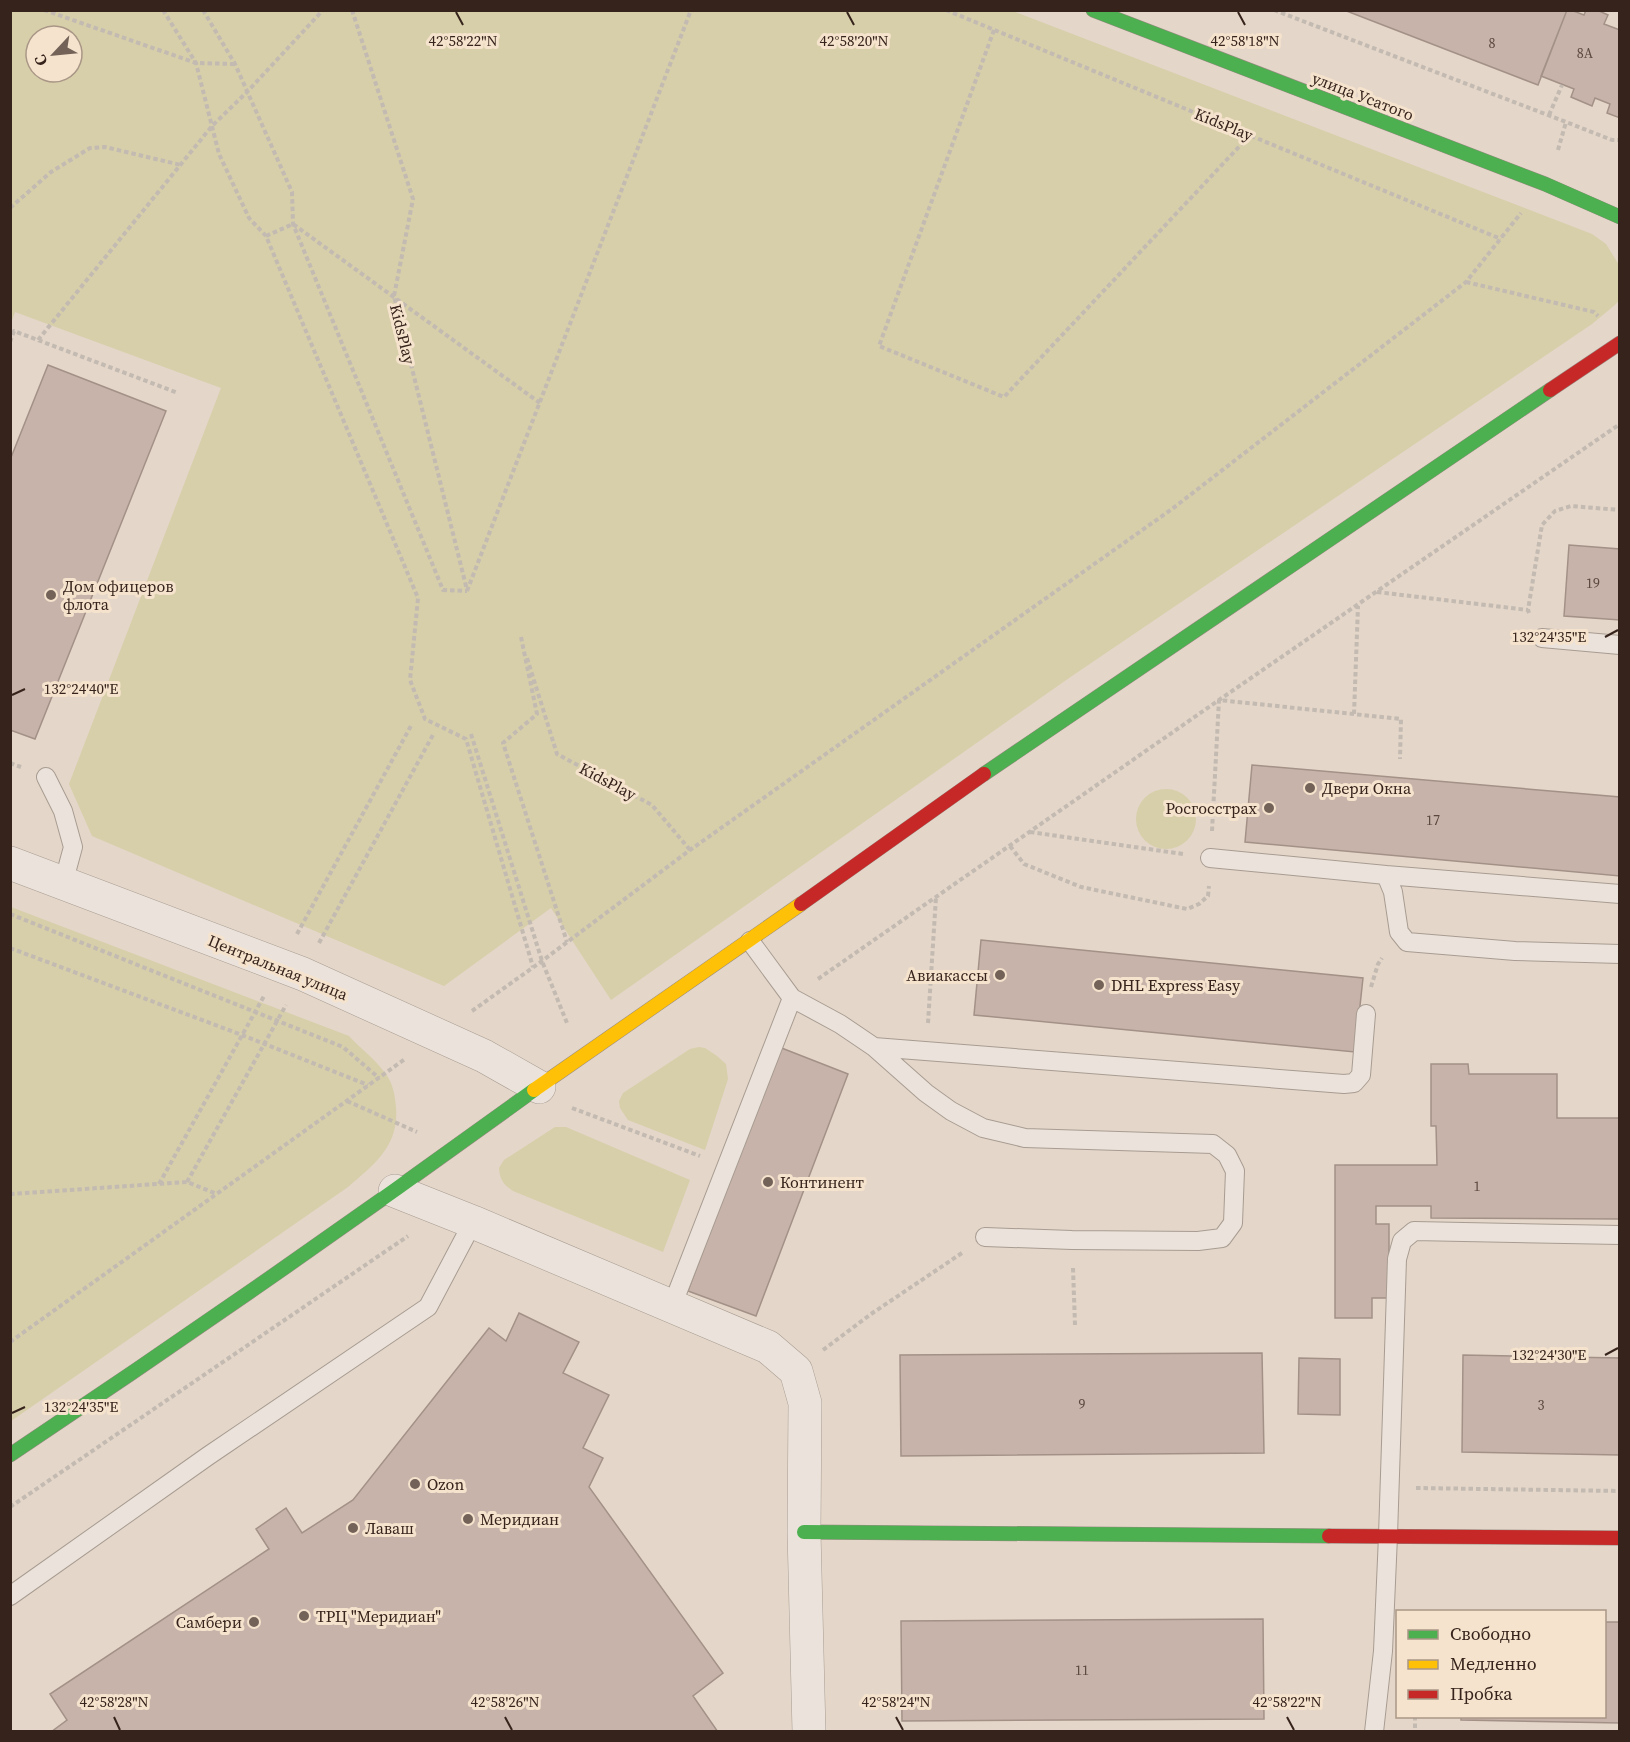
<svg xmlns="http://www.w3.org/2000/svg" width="1630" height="1742" font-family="'Source Serif 4',serif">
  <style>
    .green { fill: #d7cfaa; fill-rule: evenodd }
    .building { fill: #c7b3a9; stroke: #a39188; stroke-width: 1.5 }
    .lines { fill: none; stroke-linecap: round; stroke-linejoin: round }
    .lane-casing { stroke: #a89c92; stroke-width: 20 }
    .street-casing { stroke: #a89c92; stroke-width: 34 }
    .fast-casing { stroke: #988b82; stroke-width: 15 }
    .slow-casing { stroke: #988b82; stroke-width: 15 }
    .jam-casing { stroke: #988b82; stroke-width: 15 }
    .path { stroke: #c3bab2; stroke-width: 4; stroke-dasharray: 4.5 3; stroke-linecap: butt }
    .lane { stroke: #ebe3db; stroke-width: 18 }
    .street { stroke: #ebe3db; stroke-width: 33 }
    .fast { stroke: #4caf50; stroke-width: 14 }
    .slow { stroke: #ffc107; stroke-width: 14 }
    .jam { stroke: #c62828; stroke-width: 14 }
    .ticks { fill: none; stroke: #36231b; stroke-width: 2 }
    .poi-dot { fill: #736258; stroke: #f6e3cd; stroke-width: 2 }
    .labels { text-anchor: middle; stroke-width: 6; stroke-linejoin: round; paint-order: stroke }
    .number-label { font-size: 14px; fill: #5a473e }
    .street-label { font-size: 16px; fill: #36231b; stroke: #f6e3cd }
    .poi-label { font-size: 16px; fill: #36231b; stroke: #f6e3cd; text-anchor: start }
    .ticks-label { font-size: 15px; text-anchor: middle; fill: #36231b; stroke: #f6e3cd; stroke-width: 6; stroke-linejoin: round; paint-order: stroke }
  </style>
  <rect width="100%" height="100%" fill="#e4d6c8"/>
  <path class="green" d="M11 10 1013 11 1592 234 1606 244 1619 265 1620 299 1616 304 1592 324 1069 678 611 1000 551 908 444 986 92 836 69 784 221 388 15 312 11 323ZM36 36H72V72H36Z
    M1136 819a30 30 0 1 1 60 0a30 30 0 1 1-60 0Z
    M11 907 349 1036C360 1048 375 1059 385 1073 393 1083 395 1095 396 1108 399 1146 374 1165 348 1187L11 1421Z
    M699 1047 705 1048 717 1056 726 1064 728 1079 705 1150 628 1120 620 1108 619 1101 623 1093 690 1049Z
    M555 1127H566L690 1180 663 1252 513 1191C503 1184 500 1180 499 1168L504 1160Z"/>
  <path class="building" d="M1344 10H1567L1538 85Z
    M1567 10H1571L1584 15 1586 10H1597L1608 15 1604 24 1620 30V118L1607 113 1610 104 1595 98 1592 106 1571 97 1574 89 1541 76Z
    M48 365 166 411 35 739 10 730V460Z
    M1569 545 1620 549V620L1564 616Z
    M1252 765 1620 797V876L1245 842Z
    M981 940 1363 978 1355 1052 974 1015Z
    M779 1047 848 1074 756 1316 688 1291Z
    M1431 1064H1468L1469 1074H1557V1118H1620V1219L1431 1218V1206H1376V1224H1389V1298H1372V1318H1335V1165H1437L1436 1126H1431Z
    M519 1313 579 1342 563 1373 609 1395 583 1448 603 1458 589 1487 723 1673 693 1696 718 1732H51L67 1720 50 1694 269 1549 256 1529 286 1508 302 1533 353 1500 489 1328 506 1341Z
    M1262 1353 1264 1453 901 1456 900 1355Z
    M1463 1355 1620 1358V1455L1462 1452Z
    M1299 1358 1340 1359V1415L1298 1414Z
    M1263 1619 1264 1719 902 1721 901 1621Z
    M1604 1622H1620V1723L1461 1720V1716H1604Z"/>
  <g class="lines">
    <g class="lane-casing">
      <path id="lane" d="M1542 638 1620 645
        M46 777 63 811 73 847 63 884
        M1210 858 1386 875 1393 892 1399 932 1407 942 1515 951 1620 954
        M1386 875 1620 894
        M750 941 792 998
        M874 1047 1344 1084 1354 1083 1361 1075 1366 1014
        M672 1306 792 998 840 1024 874 1047 926 1093 951 1111 983 1128 1025 1138 1213 1144 1227 1155 1235 1171 1233 1223 1222 1238 1198 1241 1072 1240 985 1237
        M10 1596 208 1456 428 1307 473 1222
        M1374 1732 1383 1651 1388 1536 1397 1259 1402 1241 1414 1231 1620 1235"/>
    </g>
    <g class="street-casing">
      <path id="street" d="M10 863 303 974 484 1056 539 1087
        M395 1191 473 1222 768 1347 796 1371 805 1403 804 1532 809 1732"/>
    </g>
    <g class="fast-casing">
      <path id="fast" d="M1093 10 1545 184 1620 217
        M984 774 1550 390
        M10 1455C187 1337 362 1215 534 1090
        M804 1532 1329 1536"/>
    </g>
    <g class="slow-casing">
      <path id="slow" d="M534 1090 801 904"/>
    </g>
    <g class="jam-casing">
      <path id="jam" d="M1550 390 1620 343
        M801 904 984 774
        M1329 1536 1620 1538"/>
    </g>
    <path class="path" d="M44 10 196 63 234 64
      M163 10 196 63 219 154 249 218 266 236 418 598 410 680 425 719 466 739 533 967
      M203 10 235 64 292 192 293 224 443 590 467 591
      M352 10 413 199 394 296 467 590
      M946 10 1501 239
      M1274 10 1566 122 1612 140H1620
      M994 30 879 346 1004 397 1250 135
      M1549 115 1562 85
      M1558 150 1566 122
      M10 208 51 172 90 148 105 147 181 165
      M266 236 293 224 540 403
      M1466 282 1594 312 1598 316
      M38 340 212 126 247 92 323 10
      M10 342 14 331 178 393
      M467 591 691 10
      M1377 592 1528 610
      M1529 613 1528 610 1542 525 1555 511 1571 506 1620 510
      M521 637 537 714 503 743 567 942
      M527 658 557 754 652 805 690 850
      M1354 714 1358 606
      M471 734 542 961 567 1023
      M10 763 21 767
      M1212 831 1219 700 1401 719 1400 759
      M1030 832 1183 854
      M1010 846 1024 864 1081 887 1187 909 1199 904 1208 896 1209 886
      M10 914 343 1047 379 1078
      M297 934 412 724
      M319 943 434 733
      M10 948 242 1035 368 1085
      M818 979 1219 700 1620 424
      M1371 987 1378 964 1382 958
      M472 1011 542 961 690 850 1172 509 1466 282 1521 213
      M928 1023 936 897
      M347 1101 417 1132
      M572 1108 700 1156
      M187 1182 286 1005
      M159 1184 264 996
      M10 1194 187 1182 217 1194
      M1073 1268 1075 1325
      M10 1342 405 1059
      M823 1350 871 1314 962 1253
      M1416 1488 1620 1491
      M10 1507 408 1236
      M1415 1716V1732"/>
    <use href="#lane" class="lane"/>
    <use href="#street" class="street"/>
    <use href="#fast" class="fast"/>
    <use href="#slow" class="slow"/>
    <use href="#jam" class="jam"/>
  </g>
  <path class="ticks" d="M456 12 463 25M847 12 854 25M1238 12 1245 25M1605 637 1618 630M12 695 25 689M1605 1355 1618 1348M12 1413 25 1407M114 1717 120 1730M505 1717 512 1730M896 1717 903 1730M1287 1717 1294 1730"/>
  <g class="poi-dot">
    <circle cx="51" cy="595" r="6"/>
    <circle cx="1310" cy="788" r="6"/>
    <circle cx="1269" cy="808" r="6"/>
    <circle cx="1000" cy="975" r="6"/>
    <circle cx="1099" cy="985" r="6"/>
    <circle cx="768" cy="1182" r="6"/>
    <circle cx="415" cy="1484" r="6"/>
    <circle cx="468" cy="1519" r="6"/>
    <circle cx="353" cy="1528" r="6"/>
    <circle cx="304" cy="1616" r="6"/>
    <circle cx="254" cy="1622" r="6"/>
  </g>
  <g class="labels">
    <g class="number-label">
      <text x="1492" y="48">8</text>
      <text x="1585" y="58">8А</text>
      <text x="1593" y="588">19</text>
      <text x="1433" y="825">17</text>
      <text x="1477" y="1191">1</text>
      <text x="1082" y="1409">9</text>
      <text x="1541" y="1410">3</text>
      <text x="1082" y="1675">11</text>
    </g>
    <g class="street-label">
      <text transform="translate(1363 96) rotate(21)" y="6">улица Усатого</text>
      <text transform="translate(1224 124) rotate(22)" y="6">KidsPlay</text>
      <text transform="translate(403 334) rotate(76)" y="6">KidsPlay</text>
      <text transform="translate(608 781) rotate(28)" y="6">KidsPlay</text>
      <text transform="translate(278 967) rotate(22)" y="6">Центральная улица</text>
    </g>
    <g class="poi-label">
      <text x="63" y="592">Дом офицеров<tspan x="63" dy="18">флота</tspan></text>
      <text x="1322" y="794">Двери Окна</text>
      <text x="1257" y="814" text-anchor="end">Росгосстрах</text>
      <text x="988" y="981" text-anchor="end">Авиакассы</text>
      <text x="1111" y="991">DHL Express Easy</text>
      <text x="780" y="1188">Континент</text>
      <text x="427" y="1490">Ozon</text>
      <text x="480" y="1525">Меридиан</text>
      <text x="365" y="1534">Лаваш</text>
      <text x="316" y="1622">ТРЦ "Меридиан"</text>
      <text x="242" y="1628" text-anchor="end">Самбери</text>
    </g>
  </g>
  <g class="ticks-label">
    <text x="463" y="46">42°58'22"N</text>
    <text x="854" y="46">42°58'20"N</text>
    <text x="1245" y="46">42°58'18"N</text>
    <text x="1549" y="642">132°24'35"E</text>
    <text x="81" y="694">132°24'40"E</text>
    <text x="1549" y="1360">132°24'30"E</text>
    <text x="81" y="1412">132°24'35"E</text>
    <text x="114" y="1707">42°58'28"N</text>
    <text x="505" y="1707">42°58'26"N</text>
    <text x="896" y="1707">42°58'24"N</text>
    <text x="1287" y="1707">42°58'22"N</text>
  </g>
  <rect width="1630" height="1742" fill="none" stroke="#36231b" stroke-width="24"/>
  <rect x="1396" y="1610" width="210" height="108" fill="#f6e3cd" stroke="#a99686" stroke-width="1.5"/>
  <rect x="1408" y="1630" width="30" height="9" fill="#4caf50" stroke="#a99686" stroke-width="1.5"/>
  <text x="1450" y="1640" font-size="18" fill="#36231b">Свободно</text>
  <rect x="1408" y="1660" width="30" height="9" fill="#ffc107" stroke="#a99686" stroke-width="1.5"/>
  <text x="1450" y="1670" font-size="18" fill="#36231b">Медленно</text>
  <rect x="1408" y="1690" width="30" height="9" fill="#c62828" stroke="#a99686" stroke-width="1.5"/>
  <text x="1450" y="1700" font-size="18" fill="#36231b">Пробка</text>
  <g transform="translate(54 54) rotate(244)"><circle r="28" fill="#f6e3cd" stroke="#a99686" stroke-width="1.5"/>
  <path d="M0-4.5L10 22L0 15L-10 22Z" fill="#736258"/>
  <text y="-9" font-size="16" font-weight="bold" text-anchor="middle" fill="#36231b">С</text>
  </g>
</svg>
